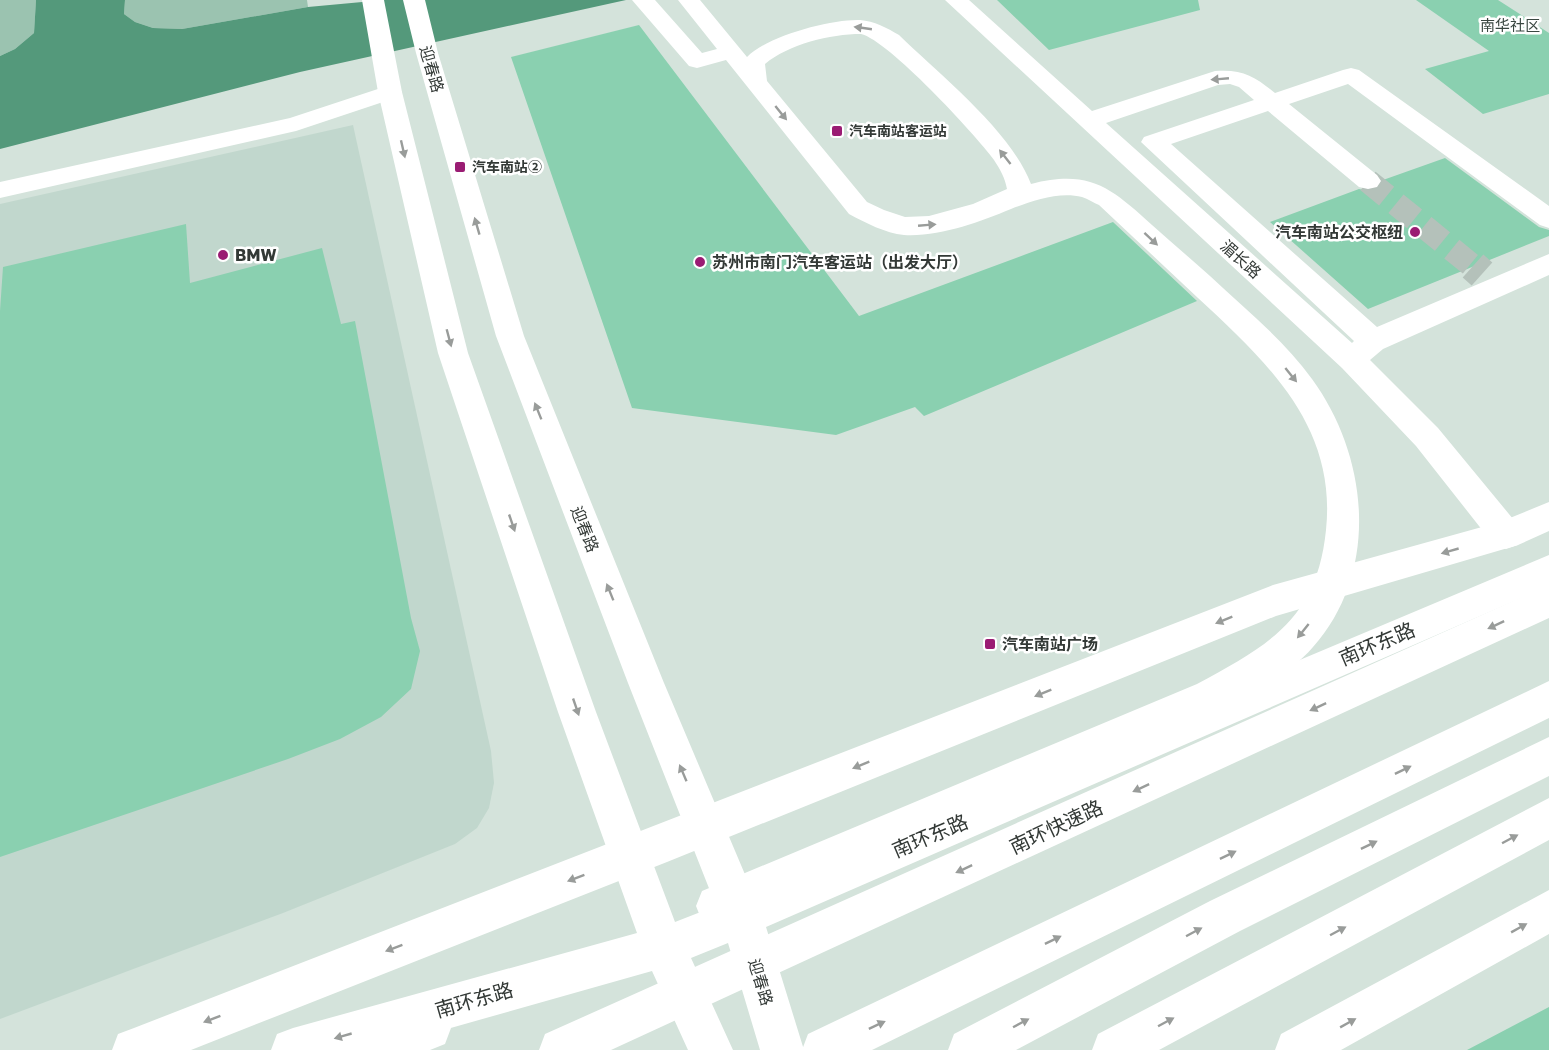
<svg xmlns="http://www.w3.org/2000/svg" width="1549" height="1050" font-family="'Golos Text','Noto Sans SC',sans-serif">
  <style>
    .built { fill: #c1d7cd }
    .green { fill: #9bc3b0 }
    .water { fill: #54997b }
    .building { fill: #8ad0b0 }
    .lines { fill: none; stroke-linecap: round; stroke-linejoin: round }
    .minor-tunnel-far1 { stroke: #b4c1ba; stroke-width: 24; stroke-dasharray: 24 12; stroke-linecap: butt }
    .minor-tunnel { stroke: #b4c1ba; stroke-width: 31; stroke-dasharray: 31 16; stroke-linecap: butt }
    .minor { fill: #fff; fill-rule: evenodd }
    .major { fill: #fff; fill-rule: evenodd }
    .highway { fill: #fff; fill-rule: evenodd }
    .oneway { fill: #999c9a }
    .poi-dot { fill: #9a1c73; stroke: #fff; stroke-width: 2 }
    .labels { text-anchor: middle; stroke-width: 5; stroke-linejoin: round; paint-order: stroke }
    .far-poi-label { font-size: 14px; font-weight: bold; fill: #333936; stroke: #fff; text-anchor: start }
    .far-neighbourhood-label { font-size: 15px; fill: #3a4741; stroke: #fff }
    .street-label { font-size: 16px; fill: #333936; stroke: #fff }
    .poi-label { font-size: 16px; font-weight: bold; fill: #333936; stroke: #fff; text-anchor: start }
    .near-street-label { font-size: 20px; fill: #333936; stroke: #fff }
  </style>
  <rect width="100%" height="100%" fill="#d4e3db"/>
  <path class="built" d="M353 125 491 751 494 783 489 808 477 828 455 844 283 913 0 1019V204Z"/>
  <path class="green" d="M0 0H36L34 33 15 49 0 56Z
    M125 0H307L308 7 182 29 153 28 135 22 124 14Z"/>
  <path class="water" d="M36 0H125L124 14 135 22 153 28 182 29 308 7 384 0H626L300 72 0 149V56L15 49 34 33Z"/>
  <path class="building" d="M997 0H1198L1200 10 1049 50Z
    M1416 0H1498L1549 33V94L1483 114 1425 69 1489 51Z
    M639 25 859 316 1113 222 1197 301 924 416 915 407 836 435 632 408 511 57Z
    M1445 158 1539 227 1549 230V236L1368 309 1270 222 1359 189 1368 191 1377 189 1383 180Z
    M186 224 190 283 322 248 341 324 355 321 411 618 420 651 411 689 381 717 340 739 288 759 0 857V311L3 267Z
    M1549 1007V1050H1467Z"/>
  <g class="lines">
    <path class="minor-tunnel-far1" d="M1368 181 1475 268"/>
    <path class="minor-tunnel" d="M1473 266 1482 274"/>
    <path class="minor" d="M632 0H655L702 53 717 49 678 0H700L747 57C767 36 831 19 860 20 874 21 887 28 899 35 940 75 1011 131 1031 184 1090 169 1111 188 1152 225 1171 242 1191 259 1210 276 1245 309 1284 340 1312 379 1369 457 1380 572 1313 647 1289 675 1254 691 1223 708L717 927 702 921 696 906 702 891 1197 684C1269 645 1317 619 1326 530 1337 426 1267 362 1198 298 1165 267 1132 236 1099 205 1094 203 1088 199 1082 197 1059 191 1032 201 1011 209 979 222 940 237 904 235 885 233 866 223 849 214L726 60 697 68 689 66ZM861 34C888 40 975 134 994 160 1000 169 1005 178 1007 189L973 204 929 216 905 217 884 210 867 202 767 81 765 64C789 44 830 34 861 34Z
      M945 0H969L1092 111 1215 71C1243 69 1254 76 1275 93L1343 70 1351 68 1359 70 1549 206V228L1540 225 1348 84 1289 104 1377 175 1381 181 1377 187 1368 189 1359 187 1268 111 1171 144 1377 327 1549 254V275L1383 349 1370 360 1438 428 1518 525 1523 535 1518 545 1506 549 1494 545 1416 446 1342 368ZM1230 84 1239 87 1254 100 1144 137 1141 142 1354 341 1352 343 1106 123 1218 85Z
      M390 85 398 87 402 92 398 97 296 131 0 198V182L290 118Z
      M429 1006 445 1012 451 1028 445 1044 430 1050H356L362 1034Z"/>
    <path class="major" d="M362 0H384L402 92 468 353 596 712 675 922 716 906 628 683 496 336 416 53 403 0H425L438 53 524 336 664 683 752 891 1549 555V586L766 927 804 1050H760L728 943 691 958 733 1050H688L652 971 373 1050H271L277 1034 293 1028 637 933 558 712 438 353 378 92Z
      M1549 737V776L1240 931 1016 1050H948L954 1034 1210 901Z
      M1549 890V934L1341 1050H1275L1281 1034Z"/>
    <path class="highway" d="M1549 502V531L1518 545 1276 616 667 862 191 1050H112L118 1034 134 1028 1273 585 1500 522Z
      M1549 585V618L611 1050H539L545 1034Z
      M1549 681V718L872 1050H802L808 1034Z
      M1549 798V840L1159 1050H1092L1098 1034Z"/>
  </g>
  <defs><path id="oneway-solid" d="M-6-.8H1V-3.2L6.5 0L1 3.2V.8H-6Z" transform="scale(1.5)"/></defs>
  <g class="oneway">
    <use href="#oneway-solid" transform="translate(863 28) rotate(-172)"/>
    <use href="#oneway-solid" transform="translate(1220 79) rotate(175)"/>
    <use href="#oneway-solid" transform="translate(781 113) rotate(51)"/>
    <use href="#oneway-solid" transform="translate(403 149) rotate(77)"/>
    <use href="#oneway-solid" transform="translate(1005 157) rotate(-128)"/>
    <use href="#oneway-solid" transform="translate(927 225) rotate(-5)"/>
    <use href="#oneway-solid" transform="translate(477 226) rotate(-106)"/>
    <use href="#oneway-solid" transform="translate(1151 239) rotate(43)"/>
    <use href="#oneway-solid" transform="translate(449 338) rotate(75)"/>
    <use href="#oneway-solid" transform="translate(1291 375) rotate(51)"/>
    <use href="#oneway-solid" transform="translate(538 411) rotate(-112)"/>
    <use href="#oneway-solid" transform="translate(512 523) rotate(71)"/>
    <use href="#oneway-solid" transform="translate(1450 551) rotate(164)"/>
    <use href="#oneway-solid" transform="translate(610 592) rotate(-112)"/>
    <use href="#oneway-solid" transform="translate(1224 620) rotate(158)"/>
    <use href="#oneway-solid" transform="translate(1496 625) rotate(155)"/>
    <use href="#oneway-solid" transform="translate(1303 631) rotate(129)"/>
    <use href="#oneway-solid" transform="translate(1043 693) rotate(158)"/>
    <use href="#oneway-solid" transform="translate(576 707) rotate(71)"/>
    <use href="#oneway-solid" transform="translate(1318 707) rotate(155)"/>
    <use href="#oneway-solid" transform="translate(861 765) rotate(158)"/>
    <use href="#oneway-solid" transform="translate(1403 770) rotate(-26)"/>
    <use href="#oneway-solid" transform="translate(683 773) rotate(-113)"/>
    <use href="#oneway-solid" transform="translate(1141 788) rotate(155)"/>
    <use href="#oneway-solid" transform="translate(1510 839) rotate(-28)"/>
    <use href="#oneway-solid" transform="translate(1369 845) rotate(-26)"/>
    <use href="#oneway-solid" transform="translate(1228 855) rotate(-26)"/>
    <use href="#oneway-solid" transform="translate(964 869) rotate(155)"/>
    <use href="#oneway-solid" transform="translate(576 878) rotate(159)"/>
    <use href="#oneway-solid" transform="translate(1519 928) rotate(-29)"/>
    <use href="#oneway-solid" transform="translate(1338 931) rotate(-28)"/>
    <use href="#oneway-solid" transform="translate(1194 932) rotate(-28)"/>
    <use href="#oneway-solid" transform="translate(1053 940) rotate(-26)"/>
    <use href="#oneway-solid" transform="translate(394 948) rotate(159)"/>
    <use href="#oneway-solid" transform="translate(212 1019) rotate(159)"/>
    <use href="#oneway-solid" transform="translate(1166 1022) rotate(-28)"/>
    <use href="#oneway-solid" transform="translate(1021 1023) rotate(-28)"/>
    <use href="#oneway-solid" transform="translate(1348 1023) rotate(-29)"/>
    <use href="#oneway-solid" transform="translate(877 1025) rotate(-25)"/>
    <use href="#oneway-solid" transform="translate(343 1036) rotate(164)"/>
  </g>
  <g class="poi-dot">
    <rect x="831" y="125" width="12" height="12" rx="3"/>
    <rect x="454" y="161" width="12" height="12" rx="3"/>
    <circle cx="1415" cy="232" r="6"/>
    <circle cx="223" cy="255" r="6"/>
    <circle cx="700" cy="262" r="6"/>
    <rect x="984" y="638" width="12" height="12" rx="3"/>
  </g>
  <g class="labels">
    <g class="far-poi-label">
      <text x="849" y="136">汽车南站客运站</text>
      <text x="472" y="172">汽车南站②</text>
    </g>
    <g class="far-neighbourhood-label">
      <text x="1510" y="31">南华社区</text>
    </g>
    <g class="street-label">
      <text transform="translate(432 69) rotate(74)" y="6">迎春路</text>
      <text transform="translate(1241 259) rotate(42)" y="6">湄长路</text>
      <text transform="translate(585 529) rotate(68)" y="6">迎春路</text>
      <text transform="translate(761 982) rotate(73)" y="6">迎春路</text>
    </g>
    <g class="poi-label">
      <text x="1403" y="238" text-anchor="end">汽车南站公交枢纽</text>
      <text x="235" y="261">BMW</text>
      <text x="712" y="268">苏州市南门汽车客运站（出发大厅）</text>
      <text x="1002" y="650">汽车南站广场</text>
    </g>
    <g class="near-street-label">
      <text transform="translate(1377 644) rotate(-23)" y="7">南环东路</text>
      <text transform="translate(1056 827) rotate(-25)" y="7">南环快速路</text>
      <text transform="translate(930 836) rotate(-23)" y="7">南环东路</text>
      <text transform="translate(474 1000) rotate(-16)" y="7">南环东路</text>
    </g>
  </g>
</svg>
